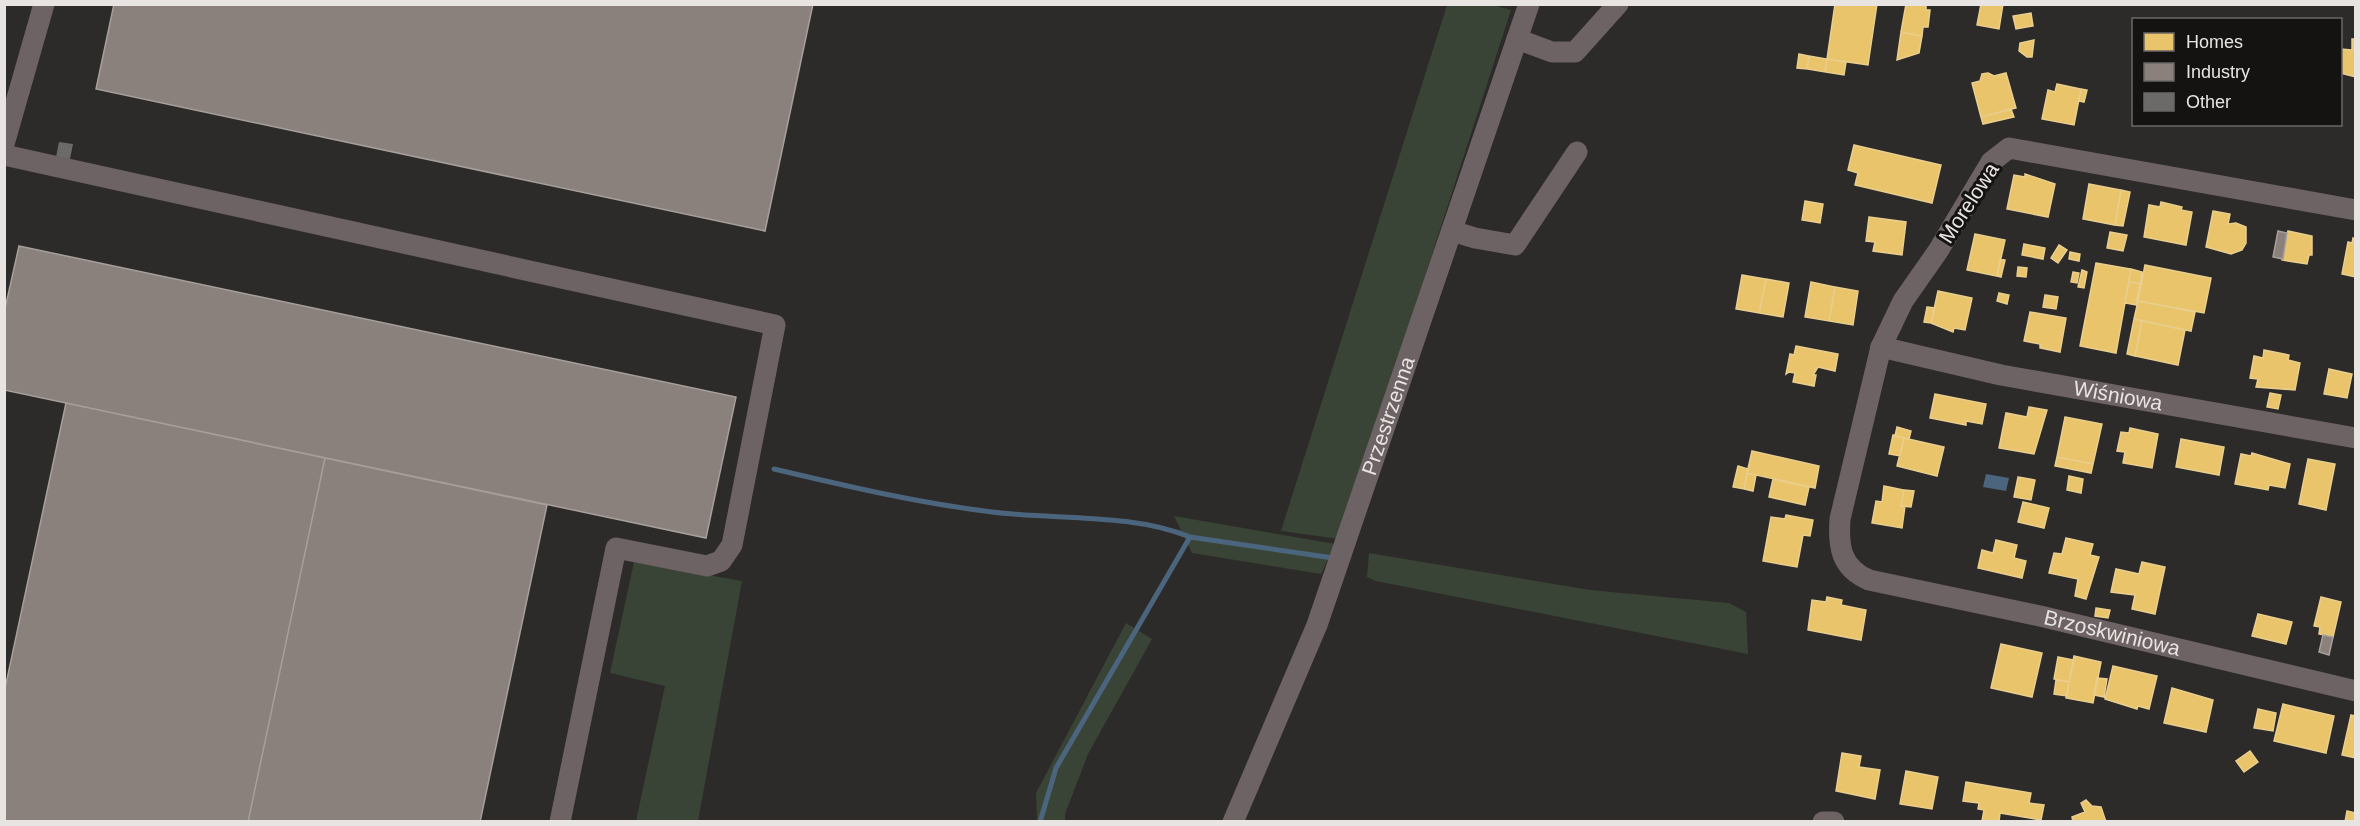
<svg xmlns="http://www.w3.org/2000/svg" width="2360" height="826" font-family="Helvetica,sans-serif">
  <style>
    .green { fill: #394436 }
    .water { fill: #4c657e }
    .homes { fill: #e9c46a; stroke: #e9ce8e; stroke-width: 1.5 }
    .industry { fill: #8a817c; stroke: #a69f9b; stroke-width: 1.5 }
    .lines { fill: none; stroke-linecap: round; stroke-linejoin: round }
    .stream { stroke: #4c657e; stroke-width: 5 }
    .building { fill: #6c6a68 }
    .minor { stroke: #6e6364; stroke-width: 21 }
    .labels { text-anchor: middle; stroke-width: 6; stroke-linejoin: round; paint-order: stroke }
    .street-label { font-size: 21px; fill: #e8e4e2; stroke: #151312 }
  </style>
  <rect width="100%" height="100%" fill="#2d2b29"/>
  <path class="green" d="M1447 5H1493L1511 10 1340 539 1281 531Z
    M1174 516 1335 544 1321 574 1192 553Z
    M1369 553 1590 590 1729 603 1746 612 1748 654 1376 581 1367 577Z
    M634 562 742 581 698 821H636L665 686 610 673Z
    M1126 623 1152 639 1088 754 1065 814V821H1037L1036 793Z"/>
  <path class="water" d="M1986 474 2009 478 2006 491 1983 487Z"/>
  <path class="homes" d="M1835 4H1877L1868 65 1827 59Z
    M1906 4H1926V10H1930L1928 27H1923L1922 36 1901 32Z
    M1981 4H2003L1999 29 1977 25Z
    M2031 13 2033 26 2016 29 2013 16Z
    M1901 32 1922 36 1919 53 1897 60Z
    M2352 39H2356V77L2340 73 2341 49 2352 50Z
    M2034 40 2032 57H2027L2019 51 2020 43Z
    M1799 54 1809 56 1807 69 1797 68Z
    M1809 56 1827 59 1825 72 1807 69Z
    M1827 59 1846 62 1844 75 1825 72Z
    M1988 73 1994 76 2006 73 2016 108 1981 117 1972 83 1980 81 1982 74Z
    M2057 84 2081 89 2074 125 2042 119 2048 90 2055 92Z
    M2081 89 2087 90 2084 102 2079 101Z
    M2011 109 2014 117 1983 124 1981 117Z
    M1854 145 1941 165 1932 203 1855 185 1858 173 1848 170Z
    M2025 174 2055 184 2048 217 2007 209 2014 175 2025 177Z
    M2089 184 2121 190 2115 225 2083 219Z
    M2121 190 2130 192 2123 226 2115 225Z
    M1805 201 1823 204 1820 223 1802 220Z
    M2161 202 2182 207 2181 210 2192 212 2186 245 2144 237 2149 205 2160 207Z
    M2213 211 2230 214 2228 224 2236 223 2246 227V243L2242 250 2231 254 2206 247Z
    M1869 217 1906 222 1902 255 1873 251 1875 242 1866 241Z
    M2288 231 2312 236V255H2309L2307 264 2282 260Z
    M2110 232 2127 235 2123 251 2107 248Z
    M1975 234 2005 240 1997 276 1967 270Z
    M2353 238 2356 239V277L2342 274 2348 242 2352 243Z
    M2024 244 2045 248 2043 259 2022 255Z
    M2059 245 2067 250 2058 263 2051 258Z
    M2070 252 2080 254 2079 261 2069 259Z
    M2000 259 2005 260 2001 277 1997 276Z
    M2096 263 2131 269 2116 353 2080 346Z
    M2145 265 2211 278 2204 313 2138 301Z
    M2018 267 2027 268 2026 277 2017 276Z
    M2131 269 2142 272 2140 284 2129 282Z
    M2082 270 2087 272 2084 288 2078 287Z
    M2073 272 2079 273 2077 283 2071 282Z
    M1742 275 1766 279 1759 313 1736 309Z
    M1766 279 1789 283 1783 317 1759 313Z
    M1811 282 1835 287 1829 321 1805 317Z
    M2129 282 2140 284 2136 305 2125 303Z
    M1835 287 1858 291 1853 325 1829 321Z
    M1938 291 1972 298 1965 330 1954 328 1953 332 1931 323Z
    M1999 293 2009 295 2007 304 1997 301Z
    M2045 295 2058 297 2056 309 2043 307Z
    M2138 301 2195 312 2191 331 2134 319Z
    M1927 307 1935 308 1931 323 1924 322Z
    M2030 312 2066 318 2060 352 2040 348V344L2024 341Z
    M2134 319 2142 321 2135 356 2127 354Z
    M2142 321 2185 330 2178 365 2135 356Z
    M1796 346 1838 354 1835 371 1818 367 1813 375H1816L1814 386 1793 382 1795 373 1789 372 1786 374 1790 354 1794 355Z
    M2264 350 2289 355 2288 360 2300 363 2295 390 2256 387 2258 379 2250 378 2254 356 2263 358Z
    M2329 369 2352 374 2347 398 2324 394Z
    M2270 393 2281 395 2278 409 2267 407Z
    M1935 394 1986 404 1982 424 1966 421V425L1930 418Z
    M2029 407 2047 410 2034 454 1999 448 2006 413 2027 417Z
    M2065 417 2102 424 2093 464 2057 457Z
    M1897 427 1911 431 1909 439 1895 436Z
    M2130 428 2158 434 2152 468 2123 463 2125 452 2117 451 2121 432 2129 433Z
    M1893 435 1904 438 1900 456 1889 454Z
    M1904 438 1944 447 1937 476 1897 466Z
    M2181 439 2224 447 2219 475 2176 467Z
    M1752 451 1819 466 1815 488 1747 473Z
    M2252 453 2290 464 2285 488 2269 485 2268 490 2235 484 2241 454 2251 456Z
    M2057 457 2093 464 2091 473 2055 466Z
    M2308 459 2335 464 2326 510 2299 504Z
    M1738 466 1748 469 1744 489 1733 487Z
    M1747 473 1756 475 1753 491 1744 489Z
    M2069 476 2083 479 2081 493 2067 490Z
    M2018 477 2035 480 2031 500 2014 497Z
    M1773 479 1809 487 1805 505 1769 497Z
    M1884 486 1904 490 1901 506H1905L1902 528 1872 523 1876 501 1882 502Z
    M1904 490 1914 491 1911 507 1901 506Z
    M2023 502 2049 508 2044 528 2018 522Z
    M1786 515 1813 520 1810 536 1803 535 1797 567 1763 561 1771 517 1785 519Z
    M2066 538 2093 544 2090 555 2099 557 2086 599 2075 596 2078 579 2049 573 2054 553 2062 554Z
    M1996 540 2017 545 2014 558 2026 561 2022 578 1978 568 1982 550 1993 553Z
    M2142 562 2165 567 2155 614 2132 609 2135 595 2111 592 2116 569 2139 574Z
    M1827 597 1842 600 1841 605 1866 610 1861 640 1808 630 1812 600 1826 602Z
    M2321 597 2341 602 2333 637 2319 634 2320 627 2314 626Z
    M2096 608 2110 610 2108 618 2095 616Z
    M2258 614 2292 622 2286 644 2252 636Z
    M2001 644 2042 653 2032 697 1991 688Z
    M2074 656 2101 662 2093 703 2066 698Z
    M2058 657 2074 660 2069 682 2054 679Z
    M2113 666 2157 676 2149 709 2138 706 2137 709 2105 699Z
    M2097 678 2107 679 2104 697 2094 695Z
    M2056 680 2069 682 2067 696 2054 694Z
    M2172 688 2213 700 2206 732 2164 723Z
    M2283 704 2334 716 2326 753 2274 741Z
    M2258 709 2276 713 2273 731 2254 728Z
    M2351 715 2356 716V758L2342 755Z
    M2250 751 2258 762 2244 772 2236 761Z
    M1842 753 1861 756 1859 767 1880 770 1875 799 1836 791Z
    M1906 771 1938 777 1932 809 1900 804Z
    M1966 782 2031 793 2029 803 2044 805 2041 820 2000 813 1999 822 1982 821 1984 810 1978 809 1979 803 1963 801Z
    M2086 800 2092 806 2101 807 2106 822H2073L2072 817 2085 812 2081 803Z
    M2347 811 2356 813V822H2345Z"/>
  <path class="industry" d="M114 4H813L765 231 96 89Z
    M2278 231 2287 233 2283 259 2273 257Z
    M19 246 736 397 706 538 4 390V313Z
    M66 403 325 458 248 822H4V693Z
    M325 458 547 505 480 822H248Z
    M2323 635 2333 637 2329 655 2319 652Z"/>
  <g class="lines">
    <path class="stream" d="M774 469C846 486 918 503 992 512 1056 520 1131 513 1190 537
      M1040 822 1056 768 1190 537 1333 558"/>
  </g>
  <path class="building" d="M59 142 73 144 70 159 56 157Z"/>
  <g class="lines">
    <g class="minor">
      <path d="M1517 39 1552 52H1575L1618 4"/>
      <path d="M4 144 44 4"/>
      <path d="M4 155 775 325 732 545 721 561 707 566 616 548 560 822"/>
      <path id="s1" d="M2356 210 2009 148 1991 162 1938 251 1903 301 1881 347 1840 519C1838 547 1841 568 1869 580L2040 616 2356 691"/>
      <path d="M1452 231 1475 238 1515 245 1577 152"/>
      <path id="s2" d="M1881 347 2001 375 2356 438"/>
      <path id="s3" d="M1233 822 1317 625 1529 4"/>
      <path d="M1823 822H1834"/>
    </g>
  </g>
  <g class="labels">
    <g class="street-label">
      <text transform="translate(1969 203) rotate(-57)" y="7">Morelowa</text>
      <text dy="7" stroke="none"><textPath href="#s2" startOffset="242">Wiśniowa</textPath></text>
      <text dy="7" stroke="none"><textPath href="#s3" startOffset="435">Przestrzenna</textPath></text>
      <text dy="7" stroke="none"><textPath href="#s1" startOffset="1090">Brzoskwiniowa</textPath></text>
    </g>
  </g>
  <rect width="2360" height="826" fill="none" stroke="#e8e4e2" stroke-width="12"/>
  <rect x="2132" y="18" width="210" height="108" fill="#151312" stroke="#696765" stroke-width="1.5"/>
  <rect x="2144" y="33" width="30" height="18" fill="#e9c46a" stroke="#696765" stroke-width="1.5"/>
  <text x="2186" y="48" font-size="18" fill="#e8e4e2">Homes</text>
  <rect x="2144" y="63" width="30" height="18" fill="#8a817c" stroke="#696765" stroke-width="1.5"/>
  <text x="2186" y="78" font-size="18" fill="#e8e4e2">Industry</text>
  <rect x="2144" y="93" width="30" height="18" fill="#6c6a68" stroke="#696765" stroke-width="1.5"/>
  <text x="2186" y="108" font-size="18" fill="#e8e4e2">Other</text>
</svg>
